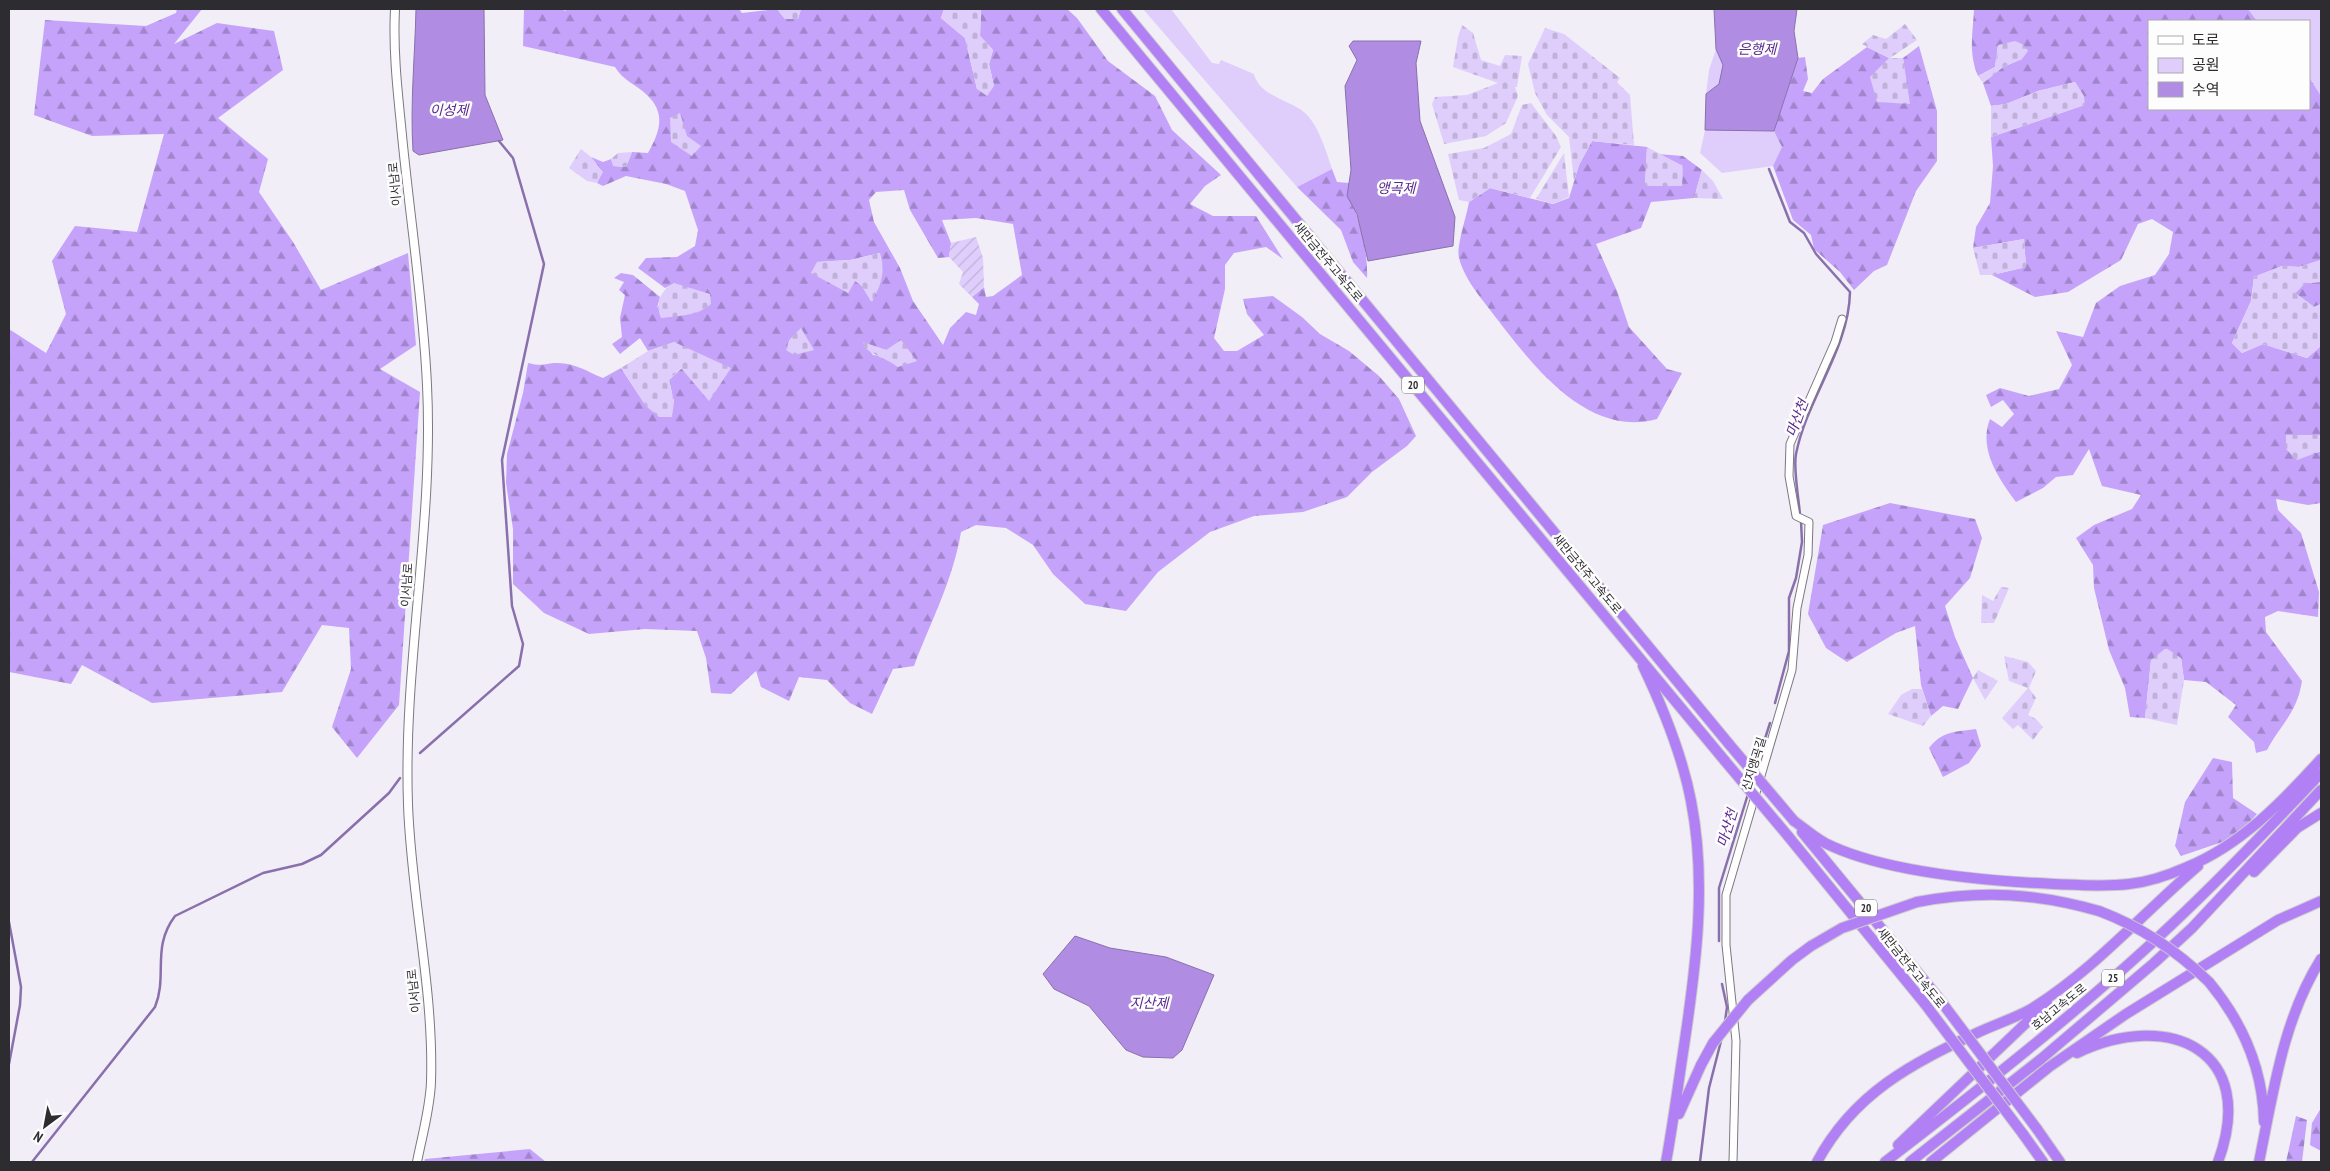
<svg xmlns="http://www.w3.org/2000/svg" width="2330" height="1171" font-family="'PT Sans Narrow','Noto Sans KR',sans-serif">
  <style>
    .green { fill: #dfcefc }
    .forest { fill: url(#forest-firs); fill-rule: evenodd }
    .cemetery { fill: url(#cemetery-stones) }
    .garden { fill: url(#garden-furrows) }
    .water { fill: #b08de3; stroke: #8970ad }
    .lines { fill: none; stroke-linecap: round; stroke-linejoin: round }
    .stream { stroke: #8970ad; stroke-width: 2.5 }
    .tertiary-casing { stroke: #7b7880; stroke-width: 9 }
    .secondary-casing { stroke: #7b7880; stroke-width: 10 }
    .motorway-casing { stroke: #cdcccd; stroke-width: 12 }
    .tertiary { stroke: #fff; stroke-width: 7 }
    .secondary { stroke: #fff; stroke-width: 8 }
    .motorway { stroke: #b280f5; stroke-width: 10 }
    .motorway-bridge-casing { stroke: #cdcccd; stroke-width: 12; stroke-linecap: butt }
    .motorway-bridge { stroke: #b280f5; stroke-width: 10 }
    .labels { text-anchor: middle; stroke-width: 5; stroke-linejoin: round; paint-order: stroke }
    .shield { fill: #fdfdfe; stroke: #6b6b6e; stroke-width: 1 }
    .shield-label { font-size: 11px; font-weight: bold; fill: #2d2c30 }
    .street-label { font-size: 12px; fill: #2d2c30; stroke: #fdfdfe }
    .water-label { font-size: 14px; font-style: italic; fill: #5b2b8f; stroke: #fdfdfe }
  </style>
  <defs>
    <pattern id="forest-firs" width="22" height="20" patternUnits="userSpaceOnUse" patternTransform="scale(1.25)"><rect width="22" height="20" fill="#c6a3fb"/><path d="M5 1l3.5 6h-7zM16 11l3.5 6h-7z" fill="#a185cc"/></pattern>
    <pattern id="cemetery-stones" width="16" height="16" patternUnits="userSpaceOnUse" patternTransform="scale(1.25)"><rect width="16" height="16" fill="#dfcefc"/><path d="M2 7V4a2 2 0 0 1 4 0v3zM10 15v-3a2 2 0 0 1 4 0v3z" fill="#c0b1d8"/></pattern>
    <pattern id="garden-furrows" width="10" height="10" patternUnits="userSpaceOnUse" patternTransform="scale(1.25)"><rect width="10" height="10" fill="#dfcefc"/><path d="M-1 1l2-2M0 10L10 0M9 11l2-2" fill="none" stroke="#c0b1d8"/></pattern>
  </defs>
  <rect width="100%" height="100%" fill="#f1eef7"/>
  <path class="green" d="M1143 9H1171L1212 63 1219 64 1221 60 1254 74C1259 96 1290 100 1305 113 1318 124 1327 154 1332 169L1297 187Z
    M2248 9H2321V96L2309 77V21H2257Z
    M1716 49 1723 65 1719 84 1706 94 1709 70Z
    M1705 130H1770L1774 131 1783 147 1773 166 1722 173 1700 153Z"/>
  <path class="forest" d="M177 9H202L174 44 217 23 274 31 283 70 218 118 268 159 259 192 293 242 321 290 408 253 416 345 380 369 420 392 399 705 357 758 332 727 351 669 349 628 322 625 282 692 152 703 82 665 71 684 9 672V329L46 353 66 314 52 261 75 226 137 232 164 134 92 136 34 115 45 20 146 26 176 13Z
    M524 9H562L565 11 567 9H739L742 13 777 9 785 19H798L801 9H944L941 18 965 38 977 89 994 86 989 64 993 50 980 36 981 9H1067L1077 18 1108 61 1155 96 1172 130 1221 175 1205 186 1190 204 1213 216H1256L1283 259 1266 247 1234 253 1225 265V289L1214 338 1224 351H1237L1264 335 1247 314 1243 299 1273 296 1302 317 1320 334 1349 351 1379 376 1399 399 1416 436 1407 446 1372 472 1347 497 1303 512 1254 516 1210 532 1158 572 1126 611 1085 604 1053 574 1033 545 1006 528 976 525 961 532C953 580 931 621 914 666L893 669 872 714 850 703 827 680 799 677 789 701 761 687 756 671 731 694 711 693 706 658 697 631 645 629 589 634 544 613 513 584V529L506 483 507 454 523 393 528 363C544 367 544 363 558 363 575 363 588 372 603 378L621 368 646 406 674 402 669 380 682 368 675 342 648 351 640 338 620 354 612 344 622 337 620 318 625 295 619 290 624 282 614 278 621 273 633 275 660 297 657 308 675 283 665 288 638 268 646 258 677 257 695 246 698 230 685 191 666 184 626 176 603 186 597 183 602 172 591 157 603 162 611 159 614 166 626 167 632 152 648 153C659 133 667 114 647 95 636 84 623 81 615 67L523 46ZM904 190 910 210 938 258 949 257 951 243 942 220 976 218 1013 224 1022 275 993 296 986 297 984 287 972 297 979 304 976 315 966 312 950 328 943 345 913 301 900 268 874 222 869 200 876 192ZM880 253 871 301 862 286 855 280 848 293 817 262 850 260ZM864 343 886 350 898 367 886 357 873 355Z
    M1974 9H2248L2257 21H2149V109H2309V77L2321 96V260L2299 267 2282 266 2254 277 2251 301 2232 343 2242 353 2263 344 2307 358 2321 346V435H2287L2316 453 2321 451V503L2308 505 2276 499 2278 510 2301 533 2319 592 2318 617 2278 611 2265 617 2266 632 2302 681C2297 713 2281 724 2267 750L2256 753 2254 742 2228 717 2236 705 2206 682 2184 680 2181 658 2151 660 2145 718 2130 717 2125 688 2109 650 2094 588 2093 565 2076 538 2094 525 2132 509 2141 495 2102 486 2089 449 2073 475 2056 477 2043 488 2016 502C1999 479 1978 449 1990 419L2002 427 2014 414 2003 400 1991 407 1986 395 2000 388 2029 396 2059 389 2072 365 2056 331 2083 337 2096 303 2120 286 2155 275 2169 254 2173 232 2152 219 2138 224 2121 260 2068 292 2035 297 1992 275 2026 267 2024 239 1973 248 1976 227 1990 203 1993 166 1991 137 2084 105V97L2075 82 2038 91 2006 104 1991 106 1983 83 2003 67 2022 59 1998 45 1995 67 1978 76C1968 53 1973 32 1974 9Z
    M1919 46 1937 111V161L1916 191 1887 265 1874 271 1854 290 1840 272 1814 249 1811 235 1793 220 1773 166 1782 147 1774 131 1798 58 1805 57 1808 79 1803 91 1812 93 1823 79 1867 47 1889 58 1909 104 1903 58Z
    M1592 141 1647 147 1645 186 1683 166 1657 154 1683 156 1702 170 1694 198 1651 202 1641 228 1596 244 1617 291 1629 327 1667 369 1682 373 1657 419C1588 438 1534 367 1497 319 1483 300 1465 281 1459 258 1456 247 1467 215 1469 202L1490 188 1553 204 1569 198 1579 165Z
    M1332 169 1337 182 1350 183C1347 200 1353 201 1357 216 1363 236 1368 257 1367 278L1353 262 1341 230 1297 187Z
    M2321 282V304L2314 307 2295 293 2305 283Z
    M1890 503 1975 519 1982 538 1970 578 1945 606 1955 637 1973 678 1958 709 1943 706 1931 716 1921 685 1915 626 1896 633 1847 662 1826 648 1808 614 1823 525Z
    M1976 729 1981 746 1969 763 1943 777 1929 748C1942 731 1955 732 1976 729Z
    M2213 758 2232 762 2233 798 2257 814 2234 838 2181 856 2175 846 2185 802Z
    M2321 1108V1151L2310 1145 2312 1123Z
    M2296 1116 2307 1120 2302 1162H2286Z
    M530 1149 546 1162H424L425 1159Z"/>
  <path class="cemetery" d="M777 9H801L798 19H785Z
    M944 9H981L980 36 993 50 989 64 994 86 987 96 977 89 965 38 941 18Z
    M1905 24 1917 40 1890 58H1903L1910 104 1877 102 1870 77 1889 58 1862 44 1873 35 1886 39Z
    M1462 25 1473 33 1481 60 1500 66 1505 55 1522 56 1517 87H1515L1518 96 1506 123 1486 136 1444 144 1432 104 1435 97 1467 95 1498 83 1453 67 1458 37Z
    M1545 28 1564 34 1620 78 1617 82 1630 95 1634 145 1592 141 1579 165 1574 181 1569 137 1547 115 1535 93 1528 64Z
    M2015 41 2024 45 2028 51 2022 59 2003 67 1983 83 1978 76 1995 67 1998 45Z
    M2075 82 2084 96 2085 105 1991 137V106L2006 104 2038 91Z
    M1531 103 1556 136 1561 147 1530 198 1490 188 1469 202 1459 200 1448 154 1484 148 1511 134 1522 105Z
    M680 113 687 136 701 146 692 156 671 142 670 118Z
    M1647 147 1683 166 1682 186H1645Z
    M581 149 591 157 603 172 597 183 587 181 569 168Z
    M632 152 626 167 613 166 611 159 618 153Z
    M1564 153 1569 197 1553 204 1536 199Z
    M1702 170 1713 181 1723 199 1694 198Z
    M2024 239 2026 267 1992 275H1980L1973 248Z
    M880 253C886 272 881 285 872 302L862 286 855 281 848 293 811 273 817 262 850 260Z
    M2321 260V282L2305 283 2295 293 2314 307 2321 304V346L2307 358 2263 344 2242 353 2232 343 2251 301 2254 277 2282 266 2299 267Z
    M674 283 710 294 711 304C698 316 678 316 661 318 655 303 660 291 674 283Z
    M801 328 814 350 794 355 786 350 789 340Z
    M901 340 917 361 898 367C886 358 875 357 864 347L863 342 886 350Z
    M674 342 731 368 709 401 681 368 669 380 674 402 672 417H659L646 406 621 368 648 351Z
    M2286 435H2321V451L2297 460 2286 449Z
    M2001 587 2009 588 1994 623H1981L1982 595 1993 601Z
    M2166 648 2181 658 2184 680 2177 725 2145 718 2151 660Z
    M2004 656 2028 662 2036 671 2029 688 2036 698 2028 715 2036 719 2043 727 2033 740 2018 725 2013 729 2002 718 2028 688 2009 681Z
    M1978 670 1998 681 1985 700 1973 678Z
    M1912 689H1922L1931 716 1923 726 1888 714 1901 695Z"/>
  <path class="garden" d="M976 237 983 258 984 287 972 297 959 284 963 272 949 257 951 243Z"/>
  <path class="water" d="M416 9H484L485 95 503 140 419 155 413 151C410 103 415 56 416 9Z
    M1714 9H1797L1794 31 1798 58 1774 131 1705 130 1706 94 1719 84 1723 65 1716 49Z
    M1353 41H1421L1416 63 1420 121 1455 217 1453 246 1368 261 1357 214 1347 196 1351 170 1345 86 1357 60 1349 46Z
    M1075 936 1110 948 1166 957 1214 975 1182 1050 1173 1058 1143 1057 1126 1050 1089 1006 1054 989 1043 974Z"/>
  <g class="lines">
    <path class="stream" d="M1769 169 1790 222 1804 233 1816 254 1850 292C1849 349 1807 398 1796 454 1793 468 1799 500 1800 515
      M1775 703 1789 651V598L1796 578 1802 542 1801 521
      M420 753 519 666 523 644 512 606 502 460 544 264 513 158 499 141
      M1755 770 1770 723
      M9 922 21 987 20 1005 9 1064
      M1719 941V888L1748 794
      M1722 984 1727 1007 1725 1022
      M32 1162 155 1007C168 975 151 948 175 916L263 873 302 864 321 855 389 793 400 778
      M1700 1162 1709 1088 1722 1037"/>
    <g class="tertiary-casing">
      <path id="tertiary" d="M1733 1162 1736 1041 1726 945V895L1792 670 1797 608 1808 555 1809 522 1796 516 1789 476 1790 444 1835 342 1842 319"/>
    </g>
    <g class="secondary-casing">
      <path id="secondary" d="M395 9C393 48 397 86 401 125 409 212 423 298 427 385 434 525 403 664 408 804 411 897 434 989 431 1082 430 1109 422 1136 417 1162"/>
    </g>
    <g class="motorway-casing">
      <path id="motorway" d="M1101 9 1725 761
        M1122 9 1729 744
        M1643 666C1664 710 1682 754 1691 801 1707 882 1696 966 1684 1046 1678 1085 1673 1124 1666 1162
        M1794 821C1804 828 1814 837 1825 843 1885 873 1987 881 2054 884 2079 885 2104 887 2129 884 2149 882 2169 875 2187 867 2241 845 2283 801 2321 759
        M1802 832 1937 996
        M1788 836 1925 1004
        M2254 872 2297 828 2321 813
        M1917 902C1982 890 2035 893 2099 911
        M2209 982C2243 1023 2263 1068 2264 1122
        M1748 1000 1792 960 1811 946
        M2077 1053C2170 1009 2259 1051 2218 1162
        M1679 1114 1701 1065
        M2037 1129 2060 1162
        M2023 1134 2043 1162
        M1898 1145 2047 1003
        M1817 1162C1854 1093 1911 1064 1979 1032 1996 1024 2015 1018 2031 1009 2094 970 2142 914 2198 866
        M1885 1162C1958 1106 2031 1049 2100 989 2179 922 2250 848 2321 773
        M1910 1162 2041 1059 2154 963 2192 928 2321 790
        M1931 1162 2049 1067 2126 1014 2278 920 2321 901
        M2259 1162C2273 1094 2283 1019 2321 959"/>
    </g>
    <use href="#tertiary" class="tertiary"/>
    <use href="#secondary" class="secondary"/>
    <use href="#motorway" class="motorway"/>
    <g class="motorway-bridge-casing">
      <path id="motorway-bridge" d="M1729 744 1794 821
        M1725 761 1788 836
        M2099 911C2142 927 2176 950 2209 982
        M1811 946 1842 928 1917 902
        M1937 996 2037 1129
        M1925 1004 2023 1134
        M1701 1065 1713 1043 1748 1000"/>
    </g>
    <use href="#motorway-bridge" class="motorway-bridge"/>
  </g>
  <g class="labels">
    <g class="shield">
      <rect x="1402" y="376.5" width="22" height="17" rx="4"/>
      <rect x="1855" y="899.5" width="22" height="17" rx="4"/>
      <rect x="2102" y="969.5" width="22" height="17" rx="4"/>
    </g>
    <g class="shield-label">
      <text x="1413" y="389">20</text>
      <text x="1866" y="912">20</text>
      <text x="2113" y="982">25</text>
    </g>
    <g class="street-label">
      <text transform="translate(395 184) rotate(-95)" y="4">이서남로</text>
      <text transform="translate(1328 262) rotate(50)" y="4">새만금전주고속도로</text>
      <text transform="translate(1587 574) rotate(50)" y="4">새만금전주고속도로</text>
      <text transform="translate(407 585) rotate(-86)" y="4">이서남로</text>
      <text transform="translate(1754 764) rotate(-73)" y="4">신지앵곡길</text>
      <text transform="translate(1911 968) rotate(51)" y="4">새만금전주고속도로</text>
      <text transform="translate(414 991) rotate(-96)" y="4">이서남로</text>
      <text transform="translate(2059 1007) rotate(-39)" y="4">호남고속도로</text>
    </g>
    <g class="water-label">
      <text x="1757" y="54">은행제</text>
      <text x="449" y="115">이성제</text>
      <text x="1396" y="193">앵곡제</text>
      <text transform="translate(1797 418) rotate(-70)" y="5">마산천</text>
      <text transform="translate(1727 828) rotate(-73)" y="5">마산천</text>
      <text x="1149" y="1008">지산제</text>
    </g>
  </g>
  <rect width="2330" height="1171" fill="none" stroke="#2d2c30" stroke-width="20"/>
  <rect x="2148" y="20" width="162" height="90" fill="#fdfdfe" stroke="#aaa9ac"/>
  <rect x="2158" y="36" width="25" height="8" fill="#ffffff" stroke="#aaa9ac"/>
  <text x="2192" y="45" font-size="15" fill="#2d2c30">도로</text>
  <rect x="2158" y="58" width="25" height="15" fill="#dfcefc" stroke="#aaa9ac"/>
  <text x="2192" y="70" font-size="15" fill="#2d2c30">공원</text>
  <rect x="2158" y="82" width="25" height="15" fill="#b08de3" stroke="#aaa9ac"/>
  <text x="2192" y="95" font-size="15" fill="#2d2c30">수역</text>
  <g transform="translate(45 1126) rotate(212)" stroke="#fdfdfe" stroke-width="4" paint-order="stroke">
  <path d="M0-4L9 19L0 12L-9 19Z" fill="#2d2c30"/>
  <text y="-8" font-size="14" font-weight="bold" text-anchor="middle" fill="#2d2c30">N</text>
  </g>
</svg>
